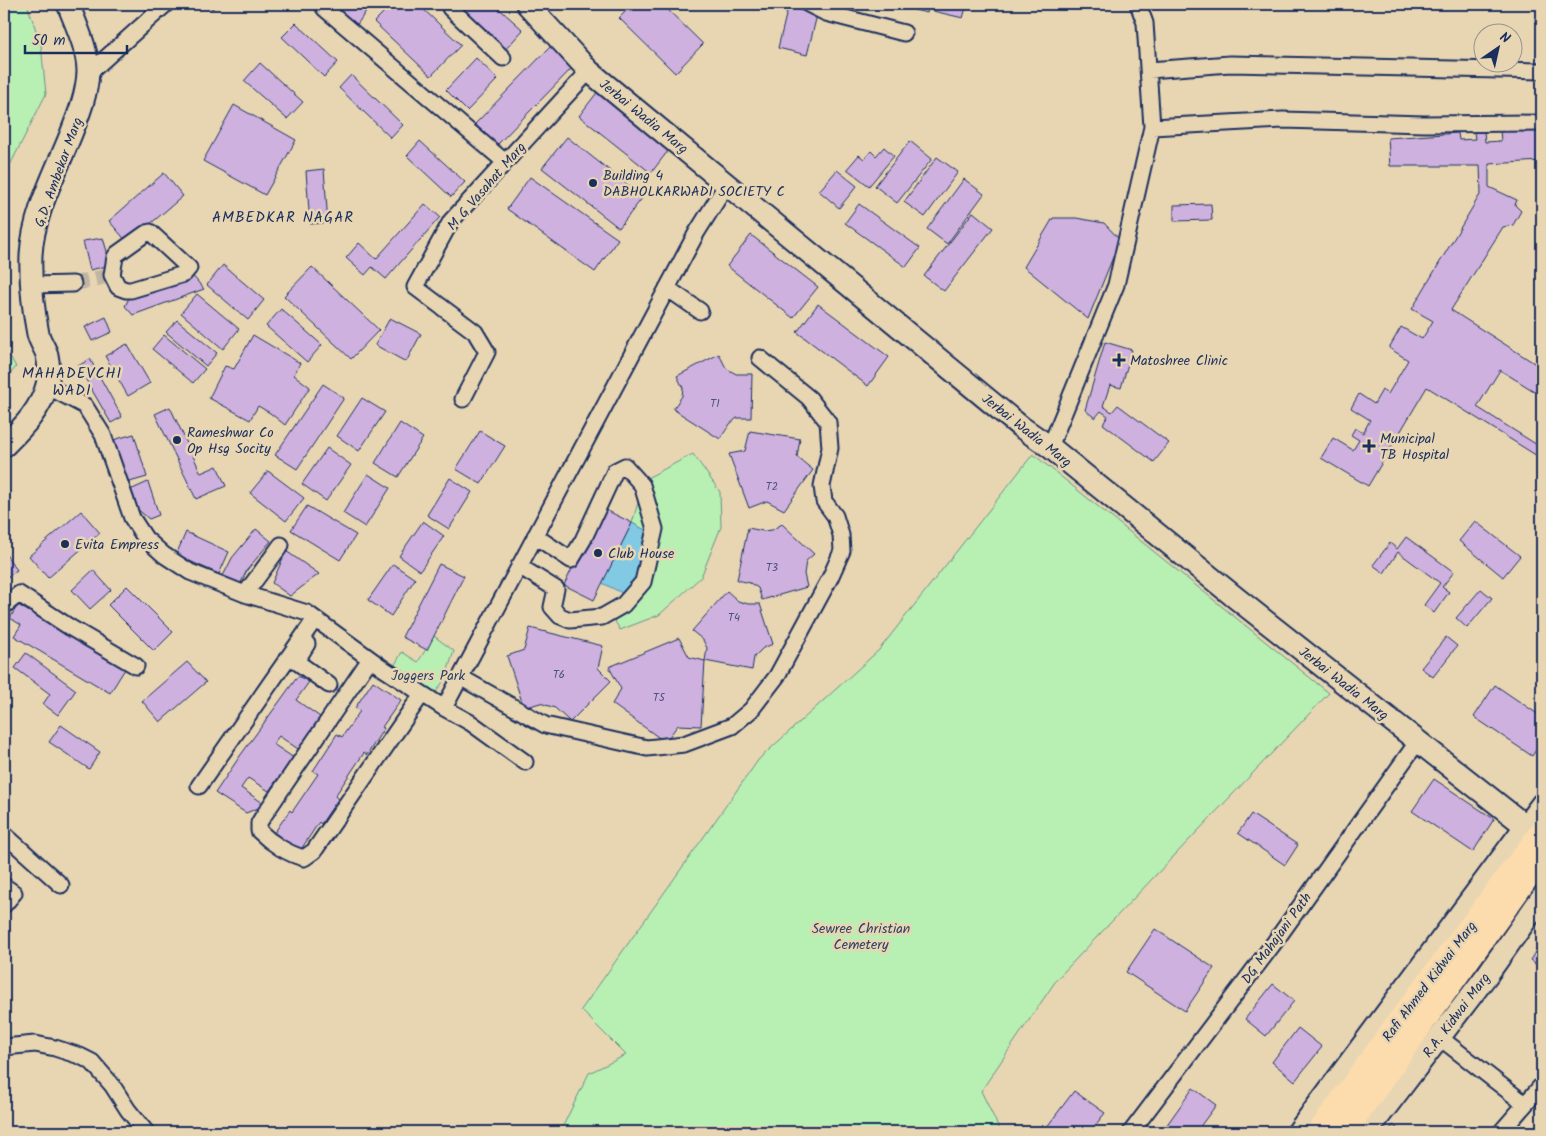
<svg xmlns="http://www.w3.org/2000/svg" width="1546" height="1136" font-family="Kalam,sans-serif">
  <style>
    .green { fill: #b8efb2; stroke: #6a8f88 }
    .water { fill: #82c9e3; stroke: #598bae }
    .building { fill: #ceb1de; stroke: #1b2f5e }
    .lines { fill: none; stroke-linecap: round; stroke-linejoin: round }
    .street-tunnel { stroke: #bfb5a2; stroke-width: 15; stroke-dasharray: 15 8; stroke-linecap: butt }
    .street-casing { stroke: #1b2f5e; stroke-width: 19 }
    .secondary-casing { stroke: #1b2f5e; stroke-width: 25 }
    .primary-casing { stroke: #1b2f5e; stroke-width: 26 }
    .street { stroke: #e8d6b3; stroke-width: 15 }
    .secondary { stroke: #e8d6b3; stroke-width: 21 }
    .primary { stroke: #fcdcac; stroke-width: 22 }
    .poi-dot { fill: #1b2f5e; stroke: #e8d6b3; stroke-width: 2 }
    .labels { text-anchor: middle; stroke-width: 5; stroke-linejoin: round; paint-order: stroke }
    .number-label { font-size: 11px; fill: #48507e }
    .street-label { font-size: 14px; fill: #1b2f5e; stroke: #e8d6b3 }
    .poi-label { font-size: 14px; fill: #1b2f5e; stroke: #e8d6b3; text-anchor: start }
    .park-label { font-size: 14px; fill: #2b4266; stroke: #e8d6b3 }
    .neighbourhood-label { font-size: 15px; letter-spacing: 1px; fill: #1b2f5e; stroke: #e8d6b3 }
  </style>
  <rect width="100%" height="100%" fill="#e8d6b3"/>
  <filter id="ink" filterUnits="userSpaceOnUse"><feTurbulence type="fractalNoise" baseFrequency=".02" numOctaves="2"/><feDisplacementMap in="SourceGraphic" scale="10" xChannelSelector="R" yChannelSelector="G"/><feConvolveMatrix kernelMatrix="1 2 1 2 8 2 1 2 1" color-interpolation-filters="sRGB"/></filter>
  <g filter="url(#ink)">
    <path class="green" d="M4 4H27L41 45 46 94 4 177Z
      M4 346 16 367 4 381Z
      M693 454 720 492 721 527 701 577 659 615 620 630 608 609 626 595 656 536 632 523 645 479Z
      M1033 454 1329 693 1057 979 981 1091 1001 1132H560L589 1073 626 1055 581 1010 759 759 879 650Z
      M434 636 454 651 445 679 432 698 392 670 402 652 418 662Z"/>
    <path class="water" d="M632 523 657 536 626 595 602 583Z"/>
    <path class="building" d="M207 4H218L212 9Z
      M325 4H371L356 26Z
      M392 4H418L461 45 431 76 374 22Z
      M469 4H494L523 30 504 51 462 12Z
      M633 4H662L703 44 675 73 619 18Z
      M898 4H929L927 13 897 6Z
      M934 4H967L963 18 933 11Z
      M1253 4H1280V6L1253 8Z
      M788 7 817 15 807 55 778 48Z
      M296 23 338 62 324 77 282 37Z
      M551 46 573 67 497 145 475 124Z
      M476 58 498 79 467 111 446 90Z
      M260 63 303 102 287 119 244 81Z
      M351 75 403 125 391 138 339 88Z
      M602 86 674 143 651 173 579 116Z
      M234 105 296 140 265 195 203 161Z
      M1542 128V161L1489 164V187L1517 200 1515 205 1521 211 1513 225 1503 227 1451 310 1542 368V396L1500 370 1477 407 1542 448V459L1427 387 1368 486 1321 458 1333 438 1353 450 1359 440 1351 435 1355 428 1363 433 1370 420 1351 408 1359 394 1374 404 1382 390 1388 394 1408 360 1389 348 1401 327 1422 339 1433 321 1412 309 1481 193 1480 166H1390L1388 138 1458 133 1459 140 1475 139 1474 132 1484 131 1485 142 1501 141 1500 130Z
      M567 137 643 197 619 228 542 168Z
      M420 141 465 182 451 197 407 156Z
      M910 141 932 159 897 203 875 186Z
      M884 147 894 156 869 186 847 169 859 155 864 159 871 151 876 156Z
      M937 157 958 172 925 217 904 202Z
      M324 169 328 223 310 224 306 171Z
      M837 170 857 186 839 208 819 191Z
      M164 173 183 196 128 243 109 221Z
      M530 177 618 239 595 272 507 209Z
      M964 179 984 194 947 244 927 229Z
      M425 204 440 217 386 279 372 267 365 275 346 258 359 243 376 259Z
      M859 204 920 248 906 267 845 223Z
      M1211 204 1212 220 1174 221V205Z
      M973 212 993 228 944 291 924 276Z
      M1053 218H1076L1104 223 1120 240 1088 319 1024 267Z
      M751 235 818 287 793 318 727 266Z
      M103 238 111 265 90 270 83 241Z
      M223 265 264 300 248 320 207 285Z
      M312 267 379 330 351 359 284 296Z
      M191 274 204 289 133 315 125 306 131 294Z
      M197 294 239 329 223 349 181 313Z
      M818 304 889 357 868 386 797 332Z
      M281 309 322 345 307 362 266 326Z
      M106 317 112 332 92 341 85 327Z
      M390 318 421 334 406 362 375 345Z
      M177 320 217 353 206 366 166 332Z
      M164 335 205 369 193 383 152 349Z
      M253 335 300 363 294 375 310 387 285 425 270 413 258 406 250 420 209 398 225 366 234 369Z
      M1105 342 1132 350 1121 388 1110 385 1103 406 1112 412 1118 405 1169 443 1154 462 1103 424 1108 416 1101 411 1095 418 1085 410Z
      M127 344 150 383 128 396 105 356Z
      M719 354 726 368 736 374H752L751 418H737L730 424 720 439 673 409 682 396 683 388 677 376Z
      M90 359 122 417 111 423 78 366Z
      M323 384 344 398 297 469 275 455Z
      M362 398 385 412 359 451 337 436Z
      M170 407 201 473 217 466 226 486 196 499 155 414Z
      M400 423 423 438 398 477 375 463Z
      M480 431 505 446 481 484 456 469Z
      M750 431 800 439 797 457 813 470 784 510 767 501 749 508 729 454 745 451Z
      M134 434 147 477 126 483 113 440Z
      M327 448 351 465 326 501 302 484Z
      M268 471 304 498 286 521 250 493Z
      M368 474 390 488 365 527 343 513Z
      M450 478 472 492 449 529 427 515Z
      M148 482 159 515 149 519 136 508 128 491Z
      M307 506 356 535 340 560 291 530Z
      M602 508 632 523 594 600 564 585Z
      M81 511 100 533 48 578 29 556Z
      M423 521 444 536 420 571 399 556Z
      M1475 521 1520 556 1503 577 1459 541Z
      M782 524 814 554 806 561 804 574 807 587 762 600 758 588 750 583 737 580 748 528 763 531 772 530Z
      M256 529 271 541 247 570 238 589 221 580 232 558Z
      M186 532 229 552 219 574 176 555Z
      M1406 537 1454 572 1442 587 1449 592 1434 613 1424 605 1440 583 1398 552 1384 573 1373 565 1390 543 1397 549Z
      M286 551 319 574 290 596 272 583Z
      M4 552 17 570 4 580Z
      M393 564 415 579 391 616 368 600Z
      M439 564 464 576 427 650 402 637Z
      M93 570 111 590 90 609 72 590Z
      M127 586 173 632 154 651 108 605Z
      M1481 589 1492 598 1467 628 1456 618Z
      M727 591 738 601 748 604H760L773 644 763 648 754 657 752 670 705 661 707 648 703 640 692 631Z
      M18 605 125 669 110 693 14 636 21 625 10 618Z
      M530 628 603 646 598 668 611 681 570 722 555 708 540 703 524 708 507 656 524 650Z
      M1446 637 1457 646 1433 677 1421 668Z
      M679 638 689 657 705 661 701 726 678 725 665 742 612 704 621 689 609 667Z
      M26 653 76 690 58 715 43 704 50 694 15 668Z
      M187 662 206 682 160 722 142 701Z
      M298 676 309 682 296 700 323 719 301 751 279 736 273 744 297 760 282 781 278 778 269 791 248 778 241 788 266 805 246 813 215 793 240 756Z
      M373 681 401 700 382 727 384 728 367 755 364 753 335 796 338 799 321 824 319 822 300 851 274 833 290 810 292 812 318 774 313 771 337 734 342 737 360 711 355 708Z
      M1495 685 1542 717V741L1532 756 1474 717Z
      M61 725 100 752 89 769 49 742Z
      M1434 779 1494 819 1473 852 1412 811Z
      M1251 814 1298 845 1285 865 1238 833Z
      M1155 929 1214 968 1185 1011 1126 972Z
      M1542 942V969L1530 960Z
      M1273 984 1294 1001 1266 1036 1245 1019Z
      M1298 1028 1322 1047 1295 1081 1272 1062Z
      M1193 1088 1216 1105 1196 1132H1175L1166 1126Z
      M1074 1091 1105 1113 1090 1132H1043Z
      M1393 1125 1402 1132H1388Z"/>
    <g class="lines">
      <path class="street-tunnel" d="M73 284 112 275"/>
      <g class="street-casing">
        <path id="street" d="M454 4 450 8 503 58
          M808 4 826 13 904 33
          M324 8 505 162
          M1149 70 1230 64 1542 71
          M88 74 166 4
          M1152 127 1283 120 1424 124 1542 123
          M150 232 189 268 184 274 131 290H126L118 287 112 275 115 257 117 254 145 234Z
          M31 285 73 284
          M667 288 700 311
          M47 386 85 406 103 435 132 518 145 538 164 555 190 572 245 594 307 613 384 669 444 708 471 723 525 762
          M463 399 487 352 475 332 415 287 451 221 589 71
          M1050 447 1116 285 1152 127 1145 23 1138 4
          M519 566 556 589 552 607 560 616 570 620 602 617 623 605 643 582 655 529 642 485 625 466 615 471 583 540 571 560 535 536
          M245 594 281 545
          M4 606 19 594 71 628 136 666
          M307 644 297 660V662L329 685
          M370 659 262 818 259 823V831C271 843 288 854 304 858L314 851 422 694
          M460 677 545 725 647 748 684 744 732 726 751 710 777 676 830 578 842 551 841 535 835 516 824 501 822 486 830 448 828 422 809 398 760 358
          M444 708 697 232 727 184
          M199 786 315 619
          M4 834 61 885
          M4 886 14 893 4 905
          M1439 1037 1525 1104
          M4 1047 35 1044 55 1048 80 1056 92 1062 112 1085 128 1110 146 1132
          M1131 1132 1274 943 1418 741
          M1501 1132 1542 1085"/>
      </g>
      <g class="secondary-casing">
        <path id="secondary" d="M527 4 589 71 1021 427 1050 447 1236 598 1542 839
          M4 446C21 429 41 410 47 385 49 376 49 364 47 355 45 348 40 342 38 334 33 308 30 282 31 255 33 214 56 172 71 134 79 114 87 94 88 72 88 49 76 25 68 4
          M1298 1132 1542 804
          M1367 1132 1487 975 1542 897"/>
      </g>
      <g class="primary-casing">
        <path id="primary" d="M1318 1132 1394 1027 1542 830
          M1345 1132 1542 858"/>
      </g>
      <use href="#street" class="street"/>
      <use href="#secondary" class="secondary"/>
      <use href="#primary" class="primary"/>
    </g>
  </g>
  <g class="poi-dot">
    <circle cx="593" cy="183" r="5"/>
    <path d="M1116.5 352.5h5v5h5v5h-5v5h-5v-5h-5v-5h5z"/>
    <circle cx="177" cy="440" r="5"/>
    <path d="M1366.5 438.5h5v5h5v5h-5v5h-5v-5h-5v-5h5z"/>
    <circle cx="65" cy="544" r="5"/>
    <circle cx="598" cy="553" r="5"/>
  </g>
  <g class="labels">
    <g class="number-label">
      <text x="715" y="407">T1</text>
      <text x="772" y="490">T2</text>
      <text x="772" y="571">T3</text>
      <text x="734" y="621">T4</text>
      <text x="559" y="678">T6</text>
      <text x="659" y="701">T5</text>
    </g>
    <g class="street-label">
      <text transform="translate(644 116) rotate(39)" y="5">Jerbai Wadia Marg</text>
      <text transform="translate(58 172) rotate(-70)" y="5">G.D. Ambekar Marg</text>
      <text transform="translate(486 186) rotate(-49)" y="5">M G Vasahat Marg</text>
      <text transform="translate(1027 430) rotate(38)" y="5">Jerbai Wadia Marg</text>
      <text transform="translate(1344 683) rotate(38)" y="5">Jerbai Wadia Marg</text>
      <text transform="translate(1276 938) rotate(-54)" y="5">DG Mahajani Path</text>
      <text transform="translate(1429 981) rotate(-53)" y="5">Rafi Ahmed Kidwai Marg</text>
      <text transform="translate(1456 1015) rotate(-53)" y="5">R.A. Kidwai Marg</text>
    </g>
    <g class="poi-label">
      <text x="603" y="180">Building 4<tspan x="603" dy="16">DABHOLKARWADI SOCIETY C</tspan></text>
      <text x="1130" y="365">Matoshree Clinic</text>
      <text x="187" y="437">Rameshwar Co<tspan x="187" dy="16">Op Hsg Socity</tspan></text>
      <text x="1380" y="443">Municipal<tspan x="1380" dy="16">TB Hospital</tspan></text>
      <text x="75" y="549">Evita Empress</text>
      <text x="608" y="558">Club House</text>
    </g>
    <g class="park-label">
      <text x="428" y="680">Joggers Park</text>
      <text x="861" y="933">Sewree Christian<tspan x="861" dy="16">Cemetery</tspan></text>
    </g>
    <g class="neighbourhood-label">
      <text x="283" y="222">AMBEDKAR NAGAR</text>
      <text x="72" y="378">MAHADEVCHI<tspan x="72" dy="17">WADI</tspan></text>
    </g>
  </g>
  <rect width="1546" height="1136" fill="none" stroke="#e8d6b3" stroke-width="20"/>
  <rect x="10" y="10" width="1526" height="1116" fill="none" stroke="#1b2f5e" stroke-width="2" filter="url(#ink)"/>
  <g transform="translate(1498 48) rotate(34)"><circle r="24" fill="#e8d6b3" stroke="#969391"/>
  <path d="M0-4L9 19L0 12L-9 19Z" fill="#1b2f5e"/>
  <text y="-8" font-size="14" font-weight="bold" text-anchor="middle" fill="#1b2f5e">N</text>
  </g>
  <path d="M25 45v8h102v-8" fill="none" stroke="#1b2f5e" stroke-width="2.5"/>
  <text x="32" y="45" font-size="15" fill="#1b2f5e" stroke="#e8d6b3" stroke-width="4" paint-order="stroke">50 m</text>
</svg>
